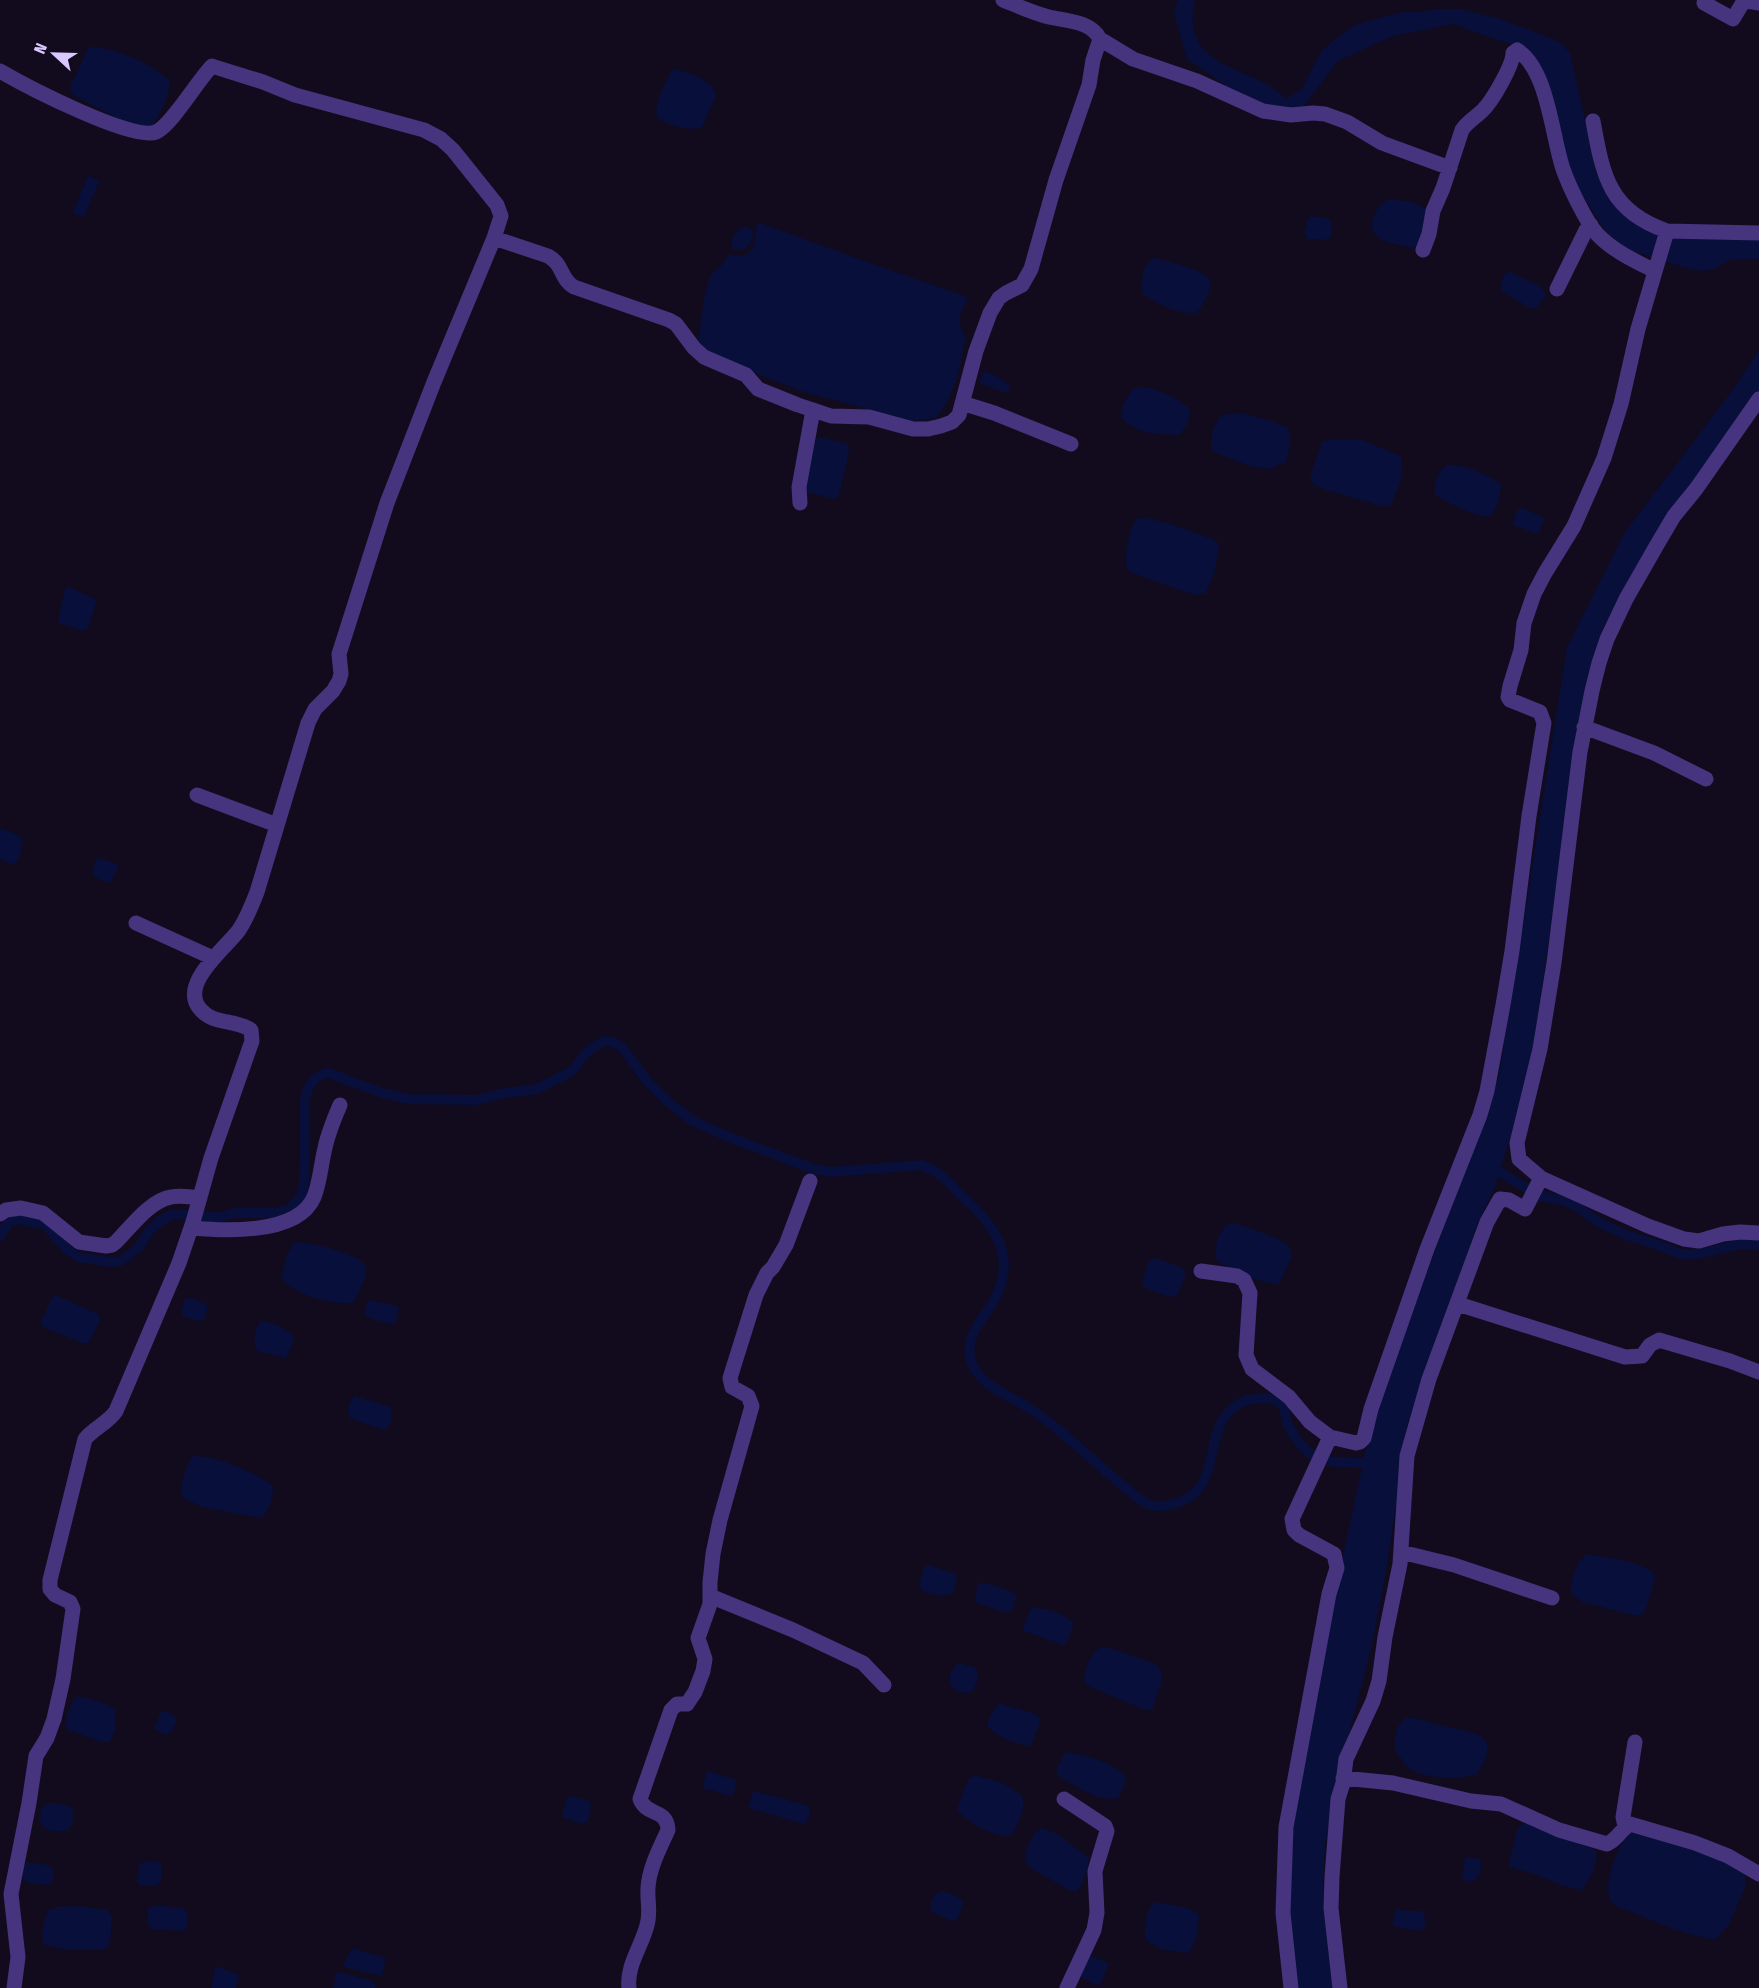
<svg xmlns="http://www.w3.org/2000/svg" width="1759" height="1988" font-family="'Fira Sans Condensed',sans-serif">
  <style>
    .water { fill: #070f3a }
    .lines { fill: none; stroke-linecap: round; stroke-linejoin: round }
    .canal { stroke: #070f3a; stroke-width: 10 }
    .minor { stroke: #46347e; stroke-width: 15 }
  </style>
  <rect width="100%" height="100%" fill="#120b1d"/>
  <path class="water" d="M1178 0H1195C1182 57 1228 64 1269 85 1276 89 1279 95 1287 98L1302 89 1322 50 1340 35 1355 25 1402 12H1419L1438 9H1460L1501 19 1560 42 1570 53 1592 150 1595 170 1611 198 1635 224 1651 233 1682 238 1759 239V259L1729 260 1715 269 1702 271 1686 268 1614 245 1571 177 1542 73 1515 46 1453 24 1393 36 1338 61 1298 114 1242 97 1187 59 1174 13Z
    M89 47C113 46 153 64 170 81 169 98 159 114 151 129L129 124 74 96 70 91 71 84Z
    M674 69C687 71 715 81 716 96L702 127C690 132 667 125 657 118 654 102 664 86 671 72Z
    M88 176 98 180 99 182 84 217 74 213V210Z
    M1387 200C1401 200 1416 200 1427 210L1419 248C1403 247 1365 242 1373 219 1376 209 1379 205 1387 200Z
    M1311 216 1328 218 1332 222 1331 236 1327 240 1308 239 1304 232 1308 219Z
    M757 222 881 267 965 296 968 302C957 312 958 327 966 337 960 366 956 395 936 418L912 421 801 391 740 367 711 353 698 342 705 293 711 275 721 266 729 254C757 262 754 240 757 222Z
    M745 227 749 228 753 232C753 244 746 253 733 249 729 240 735 230 745 227Z
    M1154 258C1166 261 1206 269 1210 281 1213 289 1201 308 1196 314 1175 313 1160 305 1143 294 1140 282 1142 264 1154 258Z
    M1509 271 1541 287 1545 292V297L1535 309 1529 308 1501 290C1501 283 1502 274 1509 271Z
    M1759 350V395L1640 561 1601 632 1576 739 1531 1070 1495 1187 1476 1228 1445 1325 1408 1422 1400 1457 1397 1475 1398 1494 1385 1577 1371 1649 1337 1781 1325 1846 1323 1900 1334 1988H1298L1284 1898 1292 1791 1371 1426 1499 1076 1567 647 1625 532 1734 388Z
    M983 371C992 373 1004 379 1010 387L1009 392H1003L979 383Z
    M1136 387C1155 386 1175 397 1189 408V421L1180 435C1158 434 1135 435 1121 417 1122 405 1127 394 1136 387Z
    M1240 413 1272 421 1288 428 1291 440 1286 462 1270 469 1250 466 1213 452C1208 439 1213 425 1222 415Z
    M815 438H824L848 444 849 450 839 496 834 499 807 492 804 486Z
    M1329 440H1362L1401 456C1405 473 1398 491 1390 506H1381L1317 487 1311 481V474L1322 442Z
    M1447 465C1464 464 1487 474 1501 484 1501 493 1498 511 1489 516 1481 520 1443 500 1435 495 1434 484 1437 471 1447 465Z
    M1522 508 1543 517 1544 521 1540 530 1537 534 1513 525V523L1518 509Z
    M1137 518C1161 518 1192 532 1215 540L1219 544 1215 571 1206 593 1195 595 1129 572C1122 560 1129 529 1137 518Z
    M69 587 97 600 88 628 83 631 60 624 58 621 65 589Z
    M0 828 16 834 23 840 19 858 15 864H11L0 859Z
    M100 858 117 864 118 867 111 882C104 882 95 878 92 872L96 860Z
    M1230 1223H1236L1279 1239 1290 1247 1292 1257 1279 1284C1258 1284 1235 1270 1217 1261 1213 1248 1218 1230 1230 1223Z
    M295 1242C308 1241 359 1254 365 1265 370 1273 357 1297 352 1304 329 1302 298 1298 282 1279 282 1267 287 1251 295 1242Z
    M1156 1258 1183 1268 1186 1274 1178 1294 1170 1297 1145 1288 1142 1282 1149 1261Z
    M56 1295 98 1314 101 1319 89 1342 84 1344 43 1327 40 1323 53 1296Z
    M185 1298C191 1297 203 1302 208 1307L204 1319 201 1322 183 1316 181 1311Z
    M370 1300 396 1306 399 1309 396 1322C387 1325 371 1320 364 1314L367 1303Z
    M261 1321C272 1322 284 1328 293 1335L294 1341 286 1358 257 1351C252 1341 255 1329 261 1321Z
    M355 1396 390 1407C394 1414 391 1421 388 1428L385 1430 351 1419C346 1411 348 1402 355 1396Z
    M193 1456C216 1455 255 1472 273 1486 273 1497 270 1511 261 1518L202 1507 183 1498C178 1488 186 1465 193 1456Z
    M1587 1554C1608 1558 1637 1560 1654 1573L1655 1579 1646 1608 1642 1614 1637 1616 1582 1602 1571 1594C1570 1582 1576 1561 1587 1554Z
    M925 1566H930L955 1573 957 1577 953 1594 941 1596 922 1591 919 1583Z
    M984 1582C990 1585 1014 1590 1016 1596 1017 1600 1014 1607 1012 1611L1004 1612 974 1602 978 1584Z
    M1031 1608C1044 1607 1066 1613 1074 1624L1066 1644 1063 1645 1024 1631V1626Z
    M1101 1647 1111 1648 1156 1664 1161 1671 1162 1680 1152 1710H1145L1088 1686 1084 1680C1085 1668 1090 1653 1101 1647Z
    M958 1663 975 1667C980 1676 978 1683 972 1692 951 1696 942 1678 958 1663Z
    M79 1696 106 1704 115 1710V1731L110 1742H102L68 1730C63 1720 69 1710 73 1700Z
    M998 1703 1035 1714 1039 1718V1725L1031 1746C1017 1745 997 1737 988 1727V1721Z
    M166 1711 175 1716 177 1720 172 1731 167 1735 154 1729 161 1712Z
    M1406 1718C1419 1716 1431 1724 1444 1726 1475 1733 1504 1733 1477 1774 1461 1780 1424 1779 1410 1769 1404 1764 1400 1756 1395 1751 1394 1739 1395 1724 1406 1718Z
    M1065 1752C1085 1754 1113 1762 1126 1777L1125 1784 1118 1798C1098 1803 1075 1785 1058 1776L1056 1770Z
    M707 1771 737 1780 733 1796 702 1788Z
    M975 1775 1003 1783 1022 1795C1026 1810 1019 1822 1012 1835 997 1840 966 1822 957 1809L968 1779Z
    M755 1791 809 1806V1817L804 1824 748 1808 753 1792Z
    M570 1796 589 1801 591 1805 588 1821 583 1824 564 1818 562 1815 567 1798Z
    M47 1803H55L71 1807C76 1816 73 1822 69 1830 56 1832 38 1833 40 1815 41 1809 42 1806 47 1803Z
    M1525 1823 1596 1850C1599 1863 1590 1879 1582 1890L1563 1886 1538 1875 1510 1867 1509 1864 1518 1827Z
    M1041 1828 1056 1833 1089 1858C1088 1870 1084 1884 1076 1892L1069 1890 1030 1868 1025 1861C1024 1850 1032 1834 1041 1828Z
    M1630 1833H1636L1727 1861 1746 1875 1745 1888 1729 1925 1716 1939C1691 1938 1655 1922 1632 1912 1627 1910 1619 1909 1614 1905 1598 1892 1618 1844 1630 1833Z
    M1465 1857 1479 1859 1482 1862 1479 1876 1473 1881H1467L1462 1877Z
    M143 1862H157L162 1865 161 1880 157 1885 141 1886 137 1882 139 1865Z
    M27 1863C36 1863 47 1863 54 1869L52 1882 49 1885 27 1883 21 1873 23 1864Z
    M943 1891 954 1895 964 1902 957 1920 953 1921 931 1912C929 1904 933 1892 943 1891Z
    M1156 1902C1169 1905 1189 1905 1199 1915 1198 1928 1198 1944 1187 1953L1160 1949 1145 1939C1145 1928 1145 1907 1156 1902Z
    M154 1905 182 1908 188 1912 187 1926 183 1931 151 1929 147 1923 148 1908Z
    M79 1906 107 1910 112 1916 110 1943 104 1950H68L44 1945C40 1936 44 1918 49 1910L56 1907Z
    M1396 1910 1422 1911C1426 1917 1427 1924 1422 1929 1412 1929 1400 1930 1392 1924Z
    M352 1948 386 1958 382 1976 344 1967C344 1961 350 1954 352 1948Z
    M1089 1955 1109 1963 1100 1986 1079 1977Z
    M217 1966 239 1975 236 1988H211L215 1968Z
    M340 1972 372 1981 375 1985V1988H333L336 1973Z"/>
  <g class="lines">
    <path class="canal" d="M1489 1165 1539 1196 1562 1200 1576 1206 1598 1222 1629 1236 1650 1242 1678 1253 1687 1255 1703 1253 1740 1244 1759 1245
      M0 1236 9 1222 17 1219 44 1224 68 1250 78 1257 111 1262 120 1261 128 1256 139 1247 149 1231 160 1221 173 1214 220 1217 234 1213H273L290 1209 302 1196 304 1181 305 1098C309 1084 314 1075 329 1073L382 1093 409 1099 477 1100 500 1094 537 1089 572 1071 587 1052 595 1046 604 1041 613 1042 622 1047 648 1082 673 1106 693 1121 731 1138 814 1169 831 1172 922 1165C945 1174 950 1186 967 1201 1000 1231 1017 1262 992 1304 981 1322 964 1337 971 1361 978 1384 1004 1393 1022 1404 1055 1423 1084 1453 1114 1478 1124 1487 1137 1499 1150 1505 1157 1507 1165 1506 1173 1504 1227 1491 1199 1427 1238 1404 1249 1398 1278 1393 1284 1408 1286 1412 1285 1417 1287 1422 1291 1433 1303 1450 1315 1456 1334 1466 1357 1461 1377 1464"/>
    <path class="minor" d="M1704 3 1733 19 1742 4 1747 1 1759 3
      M1100 39 1133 59 1197 81 1263 111 1291 115 1313 113 1325 114 1347 122 1382 143 1450 168
      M0 71C24 85 133 142 156 132 172 125 197 81 212 66L218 68 263 82 295 95 424 130 441 139 453 150 497 205 501 216 494 238 434 382 387 503 339 654 341 674 339 681 333 691 315 709 308 723 257 892C252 905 247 918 239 930 226 948 177 985 201 1010 214 1025 236 1019 251 1030L252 1041 211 1158 193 1222 179 1263 116 1411C108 1423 94 1428 85 1439L50 1580V1589L55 1595 70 1602 73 1609 63 1679 54 1719 47 1738 36 1756 29 1803 11 1894 18 1957 14 1988
      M1593 121C1603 176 1609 211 1667 231
      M494 238 548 256C564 265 560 279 574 287L669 320 676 324 694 348 704 357 746 375 758 389 798 405 831 416 869 417 913 429H928L941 426 952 422 959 415 976 351 990 313 999 298 1006 293 1022 285 1031 269 1056 180 1089 85 1093 60 1100 39C1091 21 1067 21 1049 17 1033 13 1018 6 1003 0
      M1423 250 1429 234 1433 211 1443 188 1462 130C1468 121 1475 118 1482 111 1492 102 1513 65 1513 53L1517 50C1548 69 1552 137 1563 169 1569 186 1585 220 1597 234 1613 251 1635 261 1655 271
      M1557 289 1586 230 1591 225
      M962 403 994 413 1071 444
      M800 503 799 487 813 410
      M1584 727 1654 753 1706 779
      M197 795 277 825
      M136 923 213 958
      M1541 1178 1648 1226 1684 1239 1699 1241 1723 1234 1740 1232 1759 1233
      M0 1214 6 1210 21 1208 43 1213 79 1242 106 1246 112 1245 116 1242C131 1227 149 1201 171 1197 180 1195 190 1197 200 1198
      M192 1228C225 1231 298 1235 314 1197 320 1182 321 1164 325 1148 328 1133 334 1119 340 1105
      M1201 1271 1237 1276 1244 1280 1250 1293 1246 1355 1252 1369 1289 1397 1310 1422 1330 1437
      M1458 1304 1625 1357 1642 1356 1650 1345 1659 1340 1730 1361 1759 1372
      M1401 1552 1454 1565 1552 1598
      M710 1596 793 1630 863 1663 884 1685
      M1343 1778 1393 1783 1471 1801 1501 1804 1559 1830 1607 1844C1619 1838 1620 1830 1630 1824L1695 1843 1728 1856 1759 1874
      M1064 1799 1105 1826 1107 1831 1095 1871 1097 1913 1094 1930 1067 1988
      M1625 1826 1623 1817 1635 1742
      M629 1988C626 1966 642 1946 647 1925 651 1912 647 1901 648 1888 649 1868 660 1848 668 1830 667 1808 647 1817 640 1799L671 1710 677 1704H687L695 1692 703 1671 705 1659 698 1638 710 1604V1582L713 1554 720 1520 752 1406 748 1396 732 1387 730 1378 756 1295 767 1273 773 1267 786 1245 810 1181
      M1291 1988 1283 1913 1286 1827 1329 1594 1337 1568 1334 1554 1299 1535 1294 1530 1292 1519 1330 1437 1356 1443 1360 1442 1364 1438 1371 1409 1427 1249 1480 1115 1487 1091 1503 1005 1512 951 1529 816 1544 723 1540 712 1510 700 1508 697 1510 686 1521 650 1524 623 1534 594 1545 573 1574 526 1604 458 1621 404 1638 329 1667 231 1759 233
      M1340 1988 1331 1908 1332 1877 1338 1799 1343 1783 1346 1759 1373 1701 1379 1681 1385 1637 1400 1564 1407 1456 1429 1379 1487 1222 1500 1199 1509 1200 1525 1209 1541 1178 1519 1159 1517 1143 1540 1049 1554 963 1580 752 1592 691 1599 663 1607 639 1626 599 1658 543 1674 516 1696 489 1759 399"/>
  </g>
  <g transform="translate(54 54) rotate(292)" stroke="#120b1d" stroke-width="4.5" paint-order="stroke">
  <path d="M0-4.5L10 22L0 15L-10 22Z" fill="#d9c7ff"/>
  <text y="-9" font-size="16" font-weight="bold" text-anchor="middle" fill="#d9c7ff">N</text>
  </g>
</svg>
